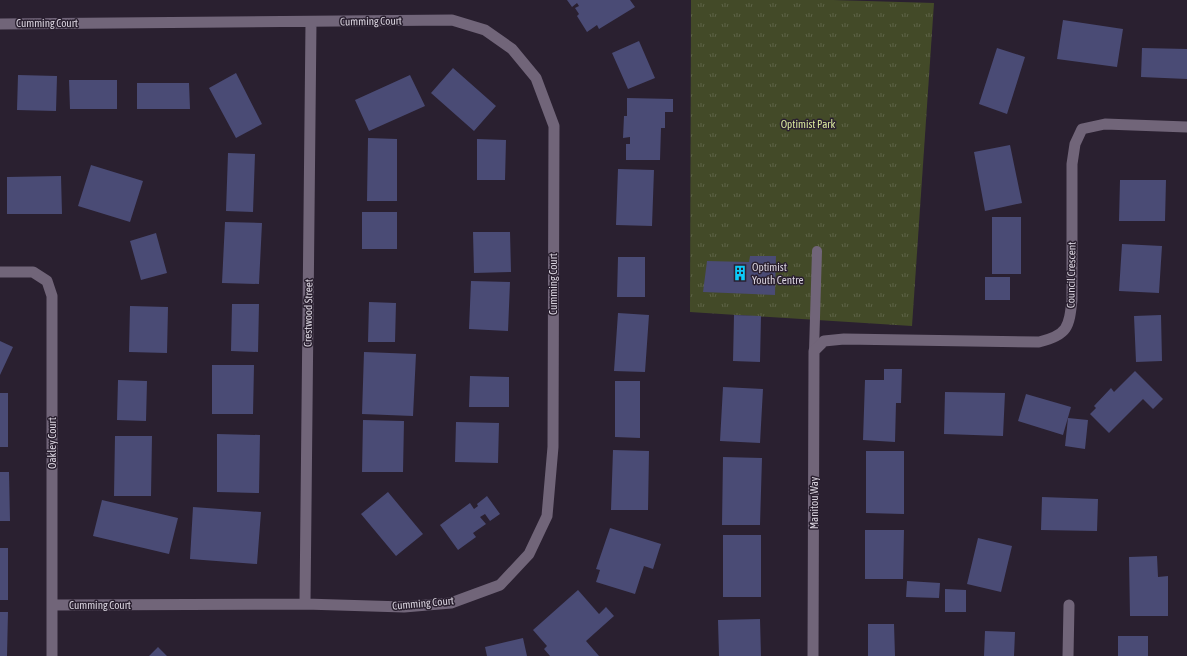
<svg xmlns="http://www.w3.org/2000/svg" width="1187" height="656" font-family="'Asap Condensed',sans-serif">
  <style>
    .park { fill: url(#park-tufts) }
    .building { fill: #4a4b75 }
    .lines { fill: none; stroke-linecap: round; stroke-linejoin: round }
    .service { stroke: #716579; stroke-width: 10 }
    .minor { stroke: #716579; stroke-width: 11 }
    .labels { text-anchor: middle; stroke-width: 3; stroke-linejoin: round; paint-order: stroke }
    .street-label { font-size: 11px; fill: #d9d3de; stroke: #2a2030 }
    .park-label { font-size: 11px; fill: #d8e79c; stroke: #2a2030 }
    .poi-label { font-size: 11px; fill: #d9d3de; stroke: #2a2030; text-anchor: start }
  </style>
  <defs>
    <pattern id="park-tufts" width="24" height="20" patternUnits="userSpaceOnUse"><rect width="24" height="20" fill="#434a28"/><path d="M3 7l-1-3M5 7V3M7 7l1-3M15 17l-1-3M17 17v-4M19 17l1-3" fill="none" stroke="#5e6347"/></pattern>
  </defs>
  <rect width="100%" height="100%" fill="#2a2030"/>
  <path class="park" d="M691 0H833L934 3 912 326 690 312Z"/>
  <path class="building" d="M567 0H630L635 7 599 29 597 25 587 32 577 16 579 14 575 8 579 6 577 3 572 7Z
    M1063 20 1123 29 1117 67 1057 59Z
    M639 41 655 78 628 89 612 53Z
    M997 48 1025 57 1007 114 979 104Z
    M1142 48 1187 49V79L1141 77Z
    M453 68 496 106 474 131 431 93Z
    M236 73 262 124 236 138 209 88Z
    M18 75 57 76 56 111 17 110Z
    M410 75 425 106 369 131 355 100Z
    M69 80H117V109H70Z
    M137 83H189L190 109H137Z
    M627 98 673 99V112H665V128H661L660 160H626V144H630V137L623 138 624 116H627Z
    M368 138 397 139V201H367Z
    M477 139 506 140 505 180H477Z
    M1010 145 1022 203 985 211 974 152Z
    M228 153 255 154 253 212 226 211Z
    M91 165 143 181 130 222 78 206Z
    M618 169 654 170 652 226 616 225Z
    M61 176 62 214H7V177Z
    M1120 180H1166L1165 221H1119Z
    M362 212H397V249H362Z
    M992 217H1021V274H992Z
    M225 222 262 223 259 284 222 283Z
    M473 232H510L511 272 474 273Z
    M156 233 167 273 141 280 130 241Z
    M1122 244 1162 246 1159 293 1119 291Z
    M750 256H776L775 295 703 292 707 261 749 262Z
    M618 257H645V297H617Z
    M985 277H1010V300H985Z
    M471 281 510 282 508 331 469 329Z
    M369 302 396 303 395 342H368Z
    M232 304H259L258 352 231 351Z
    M130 306 168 307 167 353 129 352Z
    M618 313 649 315 645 372 614 371Z
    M734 315 761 316 760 362 733 361Z
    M1161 315 1162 361 1136 362 1134 316Z
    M0 341 13 347 0 375Z
    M364 352 416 354 413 416 362 414Z
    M212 365H254L253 414H212Z
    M884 369H902L901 403H896L895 442 863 440 865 380H884Z
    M1135 371 1163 399 1153 409 1143 399 1109 433 1090 414 1096 408 1094 406 1111 388 1114 392Z
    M470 376 509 377V407H469Z
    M118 380 147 381 146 421 117 420Z
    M615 381H640V438L615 437Z
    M723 387 763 389 760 443 720 441Z
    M945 392 1005 393 1003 436 944 434Z
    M0 393H8V447H0Z
    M1026 394 1071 407 1063 435 1018 421Z
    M1068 418 1088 420 1085 449 1065 446Z
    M363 420 404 421 403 472H362Z
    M456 422 499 423 498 463 455 462Z
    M217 434 260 435 259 493 217 492Z
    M115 436H152L151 496H114Z
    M613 450 649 451 648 510H611Z
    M866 451H904V514L866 513Z
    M723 457 762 458 760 525H722Z
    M0 472H9L10 521H0Z
    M388 492 423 534 396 556 361 514Z
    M487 496 500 514 490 521 485 514 480 517 486 524 473 533 476 537 458 550 440 525 470 503 474 509 478 506 477 504Z
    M1042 497 1098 499 1097 531 1041 530Z
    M102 500 178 518 169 554 93 536Z
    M193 507 261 512 257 564 190 559Z
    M610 528 661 544 653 569 644 566 635 594 596 582 600 570 596 569Z
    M865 530H904L903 579H865Z
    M723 535H761V597H723Z
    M978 538 1012 546 1001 592 967 584Z
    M0 548H8V600H0Z
    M1157 556 1158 577 1168 576V616H1130L1129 557Z
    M907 581 940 583 939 598 906 597Z
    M945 589 966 590V612H945Z
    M578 590 599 614 606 607 614 616 586 641 599 656H550L544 649 547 646 533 630Z
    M0 612H8L7 656H0Z
    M760 619 761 656H719L718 620Z
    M868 624H894L895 656H868Z
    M985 631 1015 632 1014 656H984Z
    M1118 636H1148V656H1118Z
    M523 638 527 656H487L485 647Z
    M158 647 167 656H149Z"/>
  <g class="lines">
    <path class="service" d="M814 351 817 251"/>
    <path class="minor" d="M0 24 452 20 485 30 512 49 536 78 554 126 553 447 547 516 529 554 500 585 451 603 404 607 305 604 53 605
      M0 272H33L47 281 52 296V656
      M305 604 311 22
      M813 656 814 351 824 341 844 339 1039 342C1068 335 1069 327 1072 300V164L1075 144 1082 129 1105 124 1187 127
      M1068 656 1069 605"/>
  </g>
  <defs>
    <g id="building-bare" transform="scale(1.2)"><path d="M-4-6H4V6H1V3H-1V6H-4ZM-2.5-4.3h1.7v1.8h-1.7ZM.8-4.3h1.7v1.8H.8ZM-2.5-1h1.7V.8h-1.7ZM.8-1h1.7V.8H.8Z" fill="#0ccafa" stroke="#2a2030" stroke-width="2.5" paint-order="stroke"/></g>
  </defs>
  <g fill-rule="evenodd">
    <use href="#building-bare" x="740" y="273"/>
  </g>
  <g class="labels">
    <g class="street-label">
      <text transform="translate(371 21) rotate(-1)" y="4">Cumming Court</text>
      <text x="47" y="27">Cumming Court</text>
      <text transform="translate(1071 275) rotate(-89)" y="4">Council Crescent</text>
      <text transform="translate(553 284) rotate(-90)" y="4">Cumming Court</text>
      <text transform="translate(308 313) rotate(-89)" y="4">Crestwood Street</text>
      <text transform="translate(52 443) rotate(-90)" y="4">Oakley Court</text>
      <text transform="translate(814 503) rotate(-90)" y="4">Manitou Way</text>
      <text transform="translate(423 603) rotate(-5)" y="4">Cumming Court</text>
      <text x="100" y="609">Cumming Court</text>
    </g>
    <g class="park-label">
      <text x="808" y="128">Optimist Park</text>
    </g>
    <g class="poi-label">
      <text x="752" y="271">Optimist<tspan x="752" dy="13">Youth Centre</tspan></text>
    </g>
  </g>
</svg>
